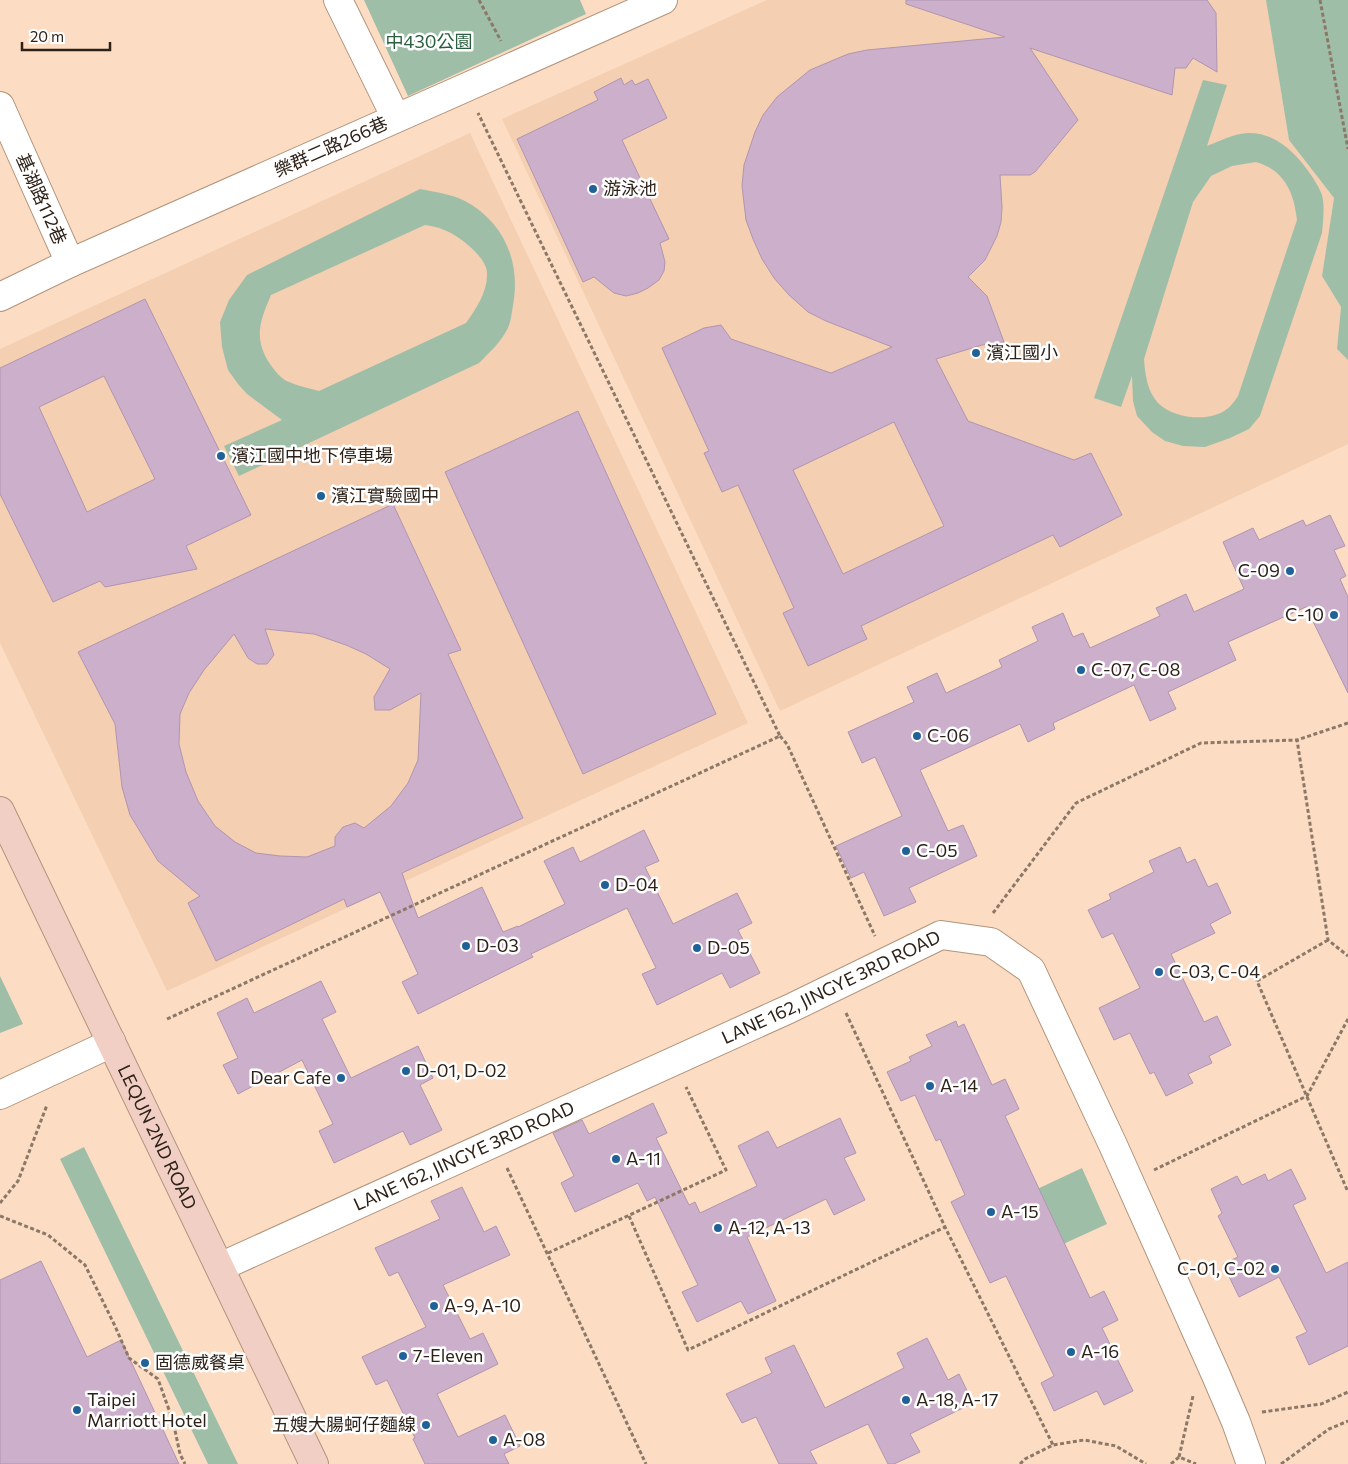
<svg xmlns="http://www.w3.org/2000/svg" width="1348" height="1464" font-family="Commissioner,'Noto Sans TC',sans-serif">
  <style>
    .built { fill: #f4cfb1 }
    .green { fill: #9fbea8; fill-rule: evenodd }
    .building { fill: #cbafcb; stroke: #b095b0; fill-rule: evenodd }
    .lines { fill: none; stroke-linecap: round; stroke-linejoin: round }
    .street-casing { stroke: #b1947c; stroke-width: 30 }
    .secondary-casing { stroke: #b1947c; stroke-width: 30 }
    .path { stroke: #8c7867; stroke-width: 3; stroke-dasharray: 4 2.5; stroke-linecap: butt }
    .street { stroke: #fff; stroke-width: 28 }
    .secondary { stroke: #f2cfc4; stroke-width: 28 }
    .poi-dot { fill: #206297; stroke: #fff; stroke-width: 2 }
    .labels { text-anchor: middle; stroke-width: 5; stroke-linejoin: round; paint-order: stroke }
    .park-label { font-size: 18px; fill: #295f3e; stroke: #fff }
    .street-label { font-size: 18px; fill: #2d2118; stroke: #fff }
    .poi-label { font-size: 18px; fill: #2d2118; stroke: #fff; text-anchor: start }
  </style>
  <rect width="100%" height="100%" fill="#fcddc3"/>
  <path class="built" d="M767 0H1266L1289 140 1334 198 1322 276 1341 307 1337 349 1348 360V444L780 711 502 119Z
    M470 133 748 723 167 991 0 643V349Z"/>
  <path class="green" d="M364 0H580L586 14 408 96Z
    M1266 0H1348V360L1337 349 1341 307 1322 276 1334 198 1289 140Z
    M1203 80 1227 85 1207 146C1220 141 1233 134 1247 133 1276 132 1296 153 1311 175 1315 181 1320 189 1322 195 1325 207 1323 221 1322 233L1260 416 1249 429 1230 438 1205 447 1183 446 1165 441 1152 432 1137 416 1133 401 1132 376 1121 407 1094 398ZM1256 162C1284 170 1294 192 1297 220L1238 396C1233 404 1227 411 1218 414 1200 421 1172 417 1158 403 1147 391 1145 374 1144 359L1193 202 1211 176 1232 166Z
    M420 189C435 192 451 194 465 201 504 222 521 262 513 305 512 312 511 321 508 328 501 342 490 352 479 363L239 476 224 446 282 420 247 394 238 384 228 370 222 347 220 322 229 300 247 275ZM425 225C431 226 438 227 444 230 458 235 487 257 487 273 488 291 476 309 466 323L319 391C309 388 298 386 289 382 281 379 275 371 270 364 253 338 260 321 271 295Z
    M0 976 23 1024 0 1033Z
    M84 1147 238 1464H208L60 1159Z
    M1082 1168 1107 1224 1059 1246 1033 1191Z"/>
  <path class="building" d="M906 0H1207L1216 13 1217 72 1193 58 1186 68H1175L1172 95 1030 48 1078 120 1035 172 1030 175H1000L1002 207 1001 222 997 236 985 260 968 277 987 296 1004 342 982 345 936 359 968 421 1074 460 1091 453 1122 515 1060 547 1053 535 861 626 867 639 808 666 783 613 794 608 738 485 722 492 704 453 709 451 662 348 704 328 721 325 731 339 831 373 892 347 826 321 808 312 789 295 774 278 762 259 753 239 746 220 742 186 744 165 755 132 763 115 777 97 810 70 848 54 867 50 1005 37 906 4ZM894 422 944 526 843 574 793 470Z
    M621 78 624 85 632 80 635 85 648 79 667 118 622 140 669 239 660 243 665 262 664 271 659 280 648 288 638 293 626 296 614 293 594 277 583 282 517 139 598 100 594 92Z
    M145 299 251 515 186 546 197 569 105 587 100 581 53 602 0 494V368ZM104 376 155 479 87 512 39 407Z
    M578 411 716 714 583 774 445 472Z
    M393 504 461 650 448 654 523 818 402 873 418 918 482 887 503 932 518 926V927L565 904 544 861 573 847 580 862 644 830 659 861 645 867 673 924 737 893 752 923 738 930 760 973 730 988 722 973 657 1005 642 974 656 968 627 908 531 954 533 957 418 1014 402 982 418 974 380 892 347 907 344 899 216 961 188 903 200 896 158 861 130 815 122 787 115 724 78 652ZM265 629 314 634 346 645 366 654 390 669 374 697 375 710H390L421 693 418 760 408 783 391 806 364 828 355 823 343 827 335 837V846L307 857 280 856 256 853 235 842 215 826 198 801 186 772 179 744 180 714 189 693 204 670 234 634 248 658 257 664H267L274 655Z
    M1330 515 1345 546 1334 550 1346 576 1340 579 1348 597V693L1306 607 1228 642 1236 660 1168 692 1176 709 1150 721 1134 685 1053 723 1055 729 1028 742 1020 724 920 770 948 831 963 825 977 856 909 888 916 902 884 916 864 872 851 878 836 846 902 816 875 757 862 763 848 732 914 702 907 687 937 673 946 693 1002 667 999 660 1038 641 1032 627 1063 613 1073 637 1083 633 1090 648 1160 616 1156 608 1186 594 1194 612 1244 589 1223 542 1253 528 1259 540 1303 520 1306 526Z
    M1180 847 1187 863 1195 859 1208 887 1217 883 1231 913 1210 924 1215 933 1171 954 1204 1022 1217 1016 1231 1045 1209 1056 1212 1063 1188 1074 1193 1083 1166 1096 1154 1072 1150 1074 1130 1033 1114 1040 1099 1008 1140 988 1113 933 1102 938 1088 910 1111 899 1109 894 1154 872 1149 861Z
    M321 981 336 1012 322 1019 351 1078 418 1046 433 1078 420 1085 442 1130 410 1145 403 1131 334 1163 319 1131 333 1124 302 1060 238 1094 223 1065 238 1058 217 1013 247 998 254 1013Z
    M956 1021 958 1027 964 1024 992 1085 1005 1079 1019 1109 1005 1116 1090 1298 1104 1291 1118 1320 1102 1328 1133 1391 1104 1405 1097 1391 1054 1411 1041 1383 1054 1376 1006 1276 990 1283 951 1202 965 1195 940 1139 936 1141 915 1095 901 1101 887 1072 911 1061 909 1057 932 1046 926 1035Z
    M653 1103 667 1133 656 1138 689 1205 695 1202 700 1213 757 1186 738 1146 768 1131 777 1148 840 1118 856 1153 844 1158 865 1200 834 1215 826 1199 747 1237 776 1301 748 1314 741 1301 697 1322 682 1292 698 1285 655 1197 647 1201 638 1183 575 1212 561 1183 574 1176 553 1133 582 1120 589 1134Z
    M1291 1169 1306 1199 1293 1205 1326 1273 1348 1262V1346L1309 1365 1296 1337 1307 1332 1279 1277 1239 1297 1223 1264 1238 1257 1218 1216 1222 1213 1211 1189 1237 1176 1242 1185 1265 1174 1268 1181Z
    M462 1187 484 1232 496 1226 510 1255 443 1285 470 1339 483 1333 498 1364 437 1394 458 1437 505 1415 520 1446 504 1454 509 1464H425L413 1439 415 1438 387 1380 376 1385 362 1357 426 1327 398 1272 389 1276 375 1248 440 1219 431 1201Z
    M41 1261 87 1357 121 1340 179 1464H0V1280Z
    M927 1338 948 1380 959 1374 973 1403 910 1434 920 1452 894 1464H888L868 1424 810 1451 817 1464H779L756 1417 742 1423 726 1394 772 1373 765 1358 794 1345 825 1408 904 1368 897 1353Z"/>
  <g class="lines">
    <g class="street-casing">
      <g id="street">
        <path d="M338 0 396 118"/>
        <path d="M0 106 70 263"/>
        <path d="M0 297 70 263 663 0"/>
        <path d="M0 1095 99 1049 111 1041"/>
        <path id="s1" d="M220 1267 789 1009 941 935 991 942 1031 970 1113 1145 1215 1373 1236 1422 1251 1464"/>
      </g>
    </g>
    <g class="secondary-casing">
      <g id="secondary">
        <path id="s2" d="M0 811 314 1464"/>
      </g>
    </g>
    <path class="path" d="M479 0 501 41
      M1320 0 1348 149
      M1348 723 1297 740 1328 940 1348 956
      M780 736 787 744 875 936
      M993 913 1076 803 1201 743 1297 740
      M1328 940 1257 981 1348 1192
      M846 1013 945 1227 1053 1445
      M167 1019 780 736 478 113
      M507 1168 646 1464
      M1154 1170 1307 1096 1348 1019
      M0 1203 18 1181 47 1105
      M0 1216 48 1235 85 1265 115 1326 129 1358 158 1379 173 1421 180 1454 185 1464
      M629 1216 688 1350 945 1227
      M548 1253 726 1170 686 1087
      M1262 1412 1321 1404 1348 1392
      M1179 1457 1193 1396
      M1020 1464 1025 1459 1053 1445 1084 1440 1116 1446 1146 1464
      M1171 1464 1179 1457 1196 1464
      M1281 1464 1329 1429 1348 1421"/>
    <use href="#street" class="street"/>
    <use href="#secondary" class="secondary"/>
  </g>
  <g class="poi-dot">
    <circle cx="593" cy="189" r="5"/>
    <circle cx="976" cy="353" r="5"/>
    <circle cx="221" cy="456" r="5"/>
    <circle cx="321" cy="496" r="5"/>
    <circle cx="1290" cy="571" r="5"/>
    <circle cx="1334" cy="615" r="5"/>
    <circle cx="1081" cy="670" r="5"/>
    <circle cx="917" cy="736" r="5"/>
    <circle cx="906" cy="851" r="5"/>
    <circle cx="605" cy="885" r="5"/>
    <circle cx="466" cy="946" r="5"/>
    <circle cx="697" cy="948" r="5"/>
    <circle cx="1159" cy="972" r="5"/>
    <circle cx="406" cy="1071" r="5"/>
    <circle cx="341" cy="1078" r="5"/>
    <circle cx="930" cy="1086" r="5"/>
    <circle cx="616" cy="1159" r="5"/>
    <circle cx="991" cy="1212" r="5"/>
    <circle cx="718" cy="1228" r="5"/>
    <circle cx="1275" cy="1269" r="5"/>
    <circle cx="434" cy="1306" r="5"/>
    <circle cx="1071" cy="1352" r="5"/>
    <circle cx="403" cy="1356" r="5"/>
    <circle cx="145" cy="1363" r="5"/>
    <circle cx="906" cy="1400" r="5"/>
    <circle cx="77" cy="1410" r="5"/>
    <circle cx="426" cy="1425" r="5"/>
    <circle cx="493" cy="1440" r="5"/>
  </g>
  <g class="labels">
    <g class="park-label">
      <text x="429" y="48">中430公園</text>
    </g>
    <g class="street-label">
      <text transform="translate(331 147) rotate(-24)" y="6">樂群二路266巷</text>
      <text transform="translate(41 199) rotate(66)" y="6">基湖路112巷</text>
      <text dy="6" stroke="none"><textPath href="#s1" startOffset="672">LANE 162, JINGYE 3RD ROAD</textPath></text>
      <text dy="6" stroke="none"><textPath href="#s2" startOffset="362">LEQUN 2ND ROAD</textPath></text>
      <text dy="6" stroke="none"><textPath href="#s1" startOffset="268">LANE 162, JINGYE 3RD ROAD</textPath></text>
    </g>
    <g class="poi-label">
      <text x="603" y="195">游泳池</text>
      <text x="986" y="359">濱江國小</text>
      <text x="231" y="462">濱江國中地下停車場</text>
      <text x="331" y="502">濱江實驗國中</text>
      <text x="1280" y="577" text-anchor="end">C-09</text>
      <text x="1324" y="621" text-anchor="end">C-10</text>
      <text x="1091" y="676">C-07, C-08</text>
      <text x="927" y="742">C-06</text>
      <text x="916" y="857">C-05</text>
      <text x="615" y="891">D-04</text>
      <text x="476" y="952">D-03</text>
      <text x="707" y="954">D-05</text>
      <text x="1169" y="978">C-03, C-04</text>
      <text x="416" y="1077">D-01, D-02</text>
      <text x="331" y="1084" text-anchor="end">Dear Cafe</text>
      <text x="940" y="1092">A-14</text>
      <text x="626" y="1165">A-11</text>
      <text x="1001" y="1218">A-15</text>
      <text x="728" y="1234">A-12, A-13</text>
      <text x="1265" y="1275" text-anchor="end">C-01, C-02</text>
      <text x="444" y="1312">A-9, A-10</text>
      <text x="1081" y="1358">A-16</text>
      <text x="413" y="1362">7-Eleven</text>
      <text x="155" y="1369">固德威餐桌</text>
      <text x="87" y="1406">Taipei<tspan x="87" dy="21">Marriott Hotel</tspan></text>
      <text x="916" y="1406">A-18, A-17</text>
      <text x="416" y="1431" text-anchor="end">五嫂大腸蚵仔麵線</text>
      <text x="503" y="1446">A-08</text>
    </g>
  </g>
  <path d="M22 42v8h88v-8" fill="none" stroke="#2d2118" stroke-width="2.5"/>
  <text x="30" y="42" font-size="15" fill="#2d2118" stroke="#ffffff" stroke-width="4" paint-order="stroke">20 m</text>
</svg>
